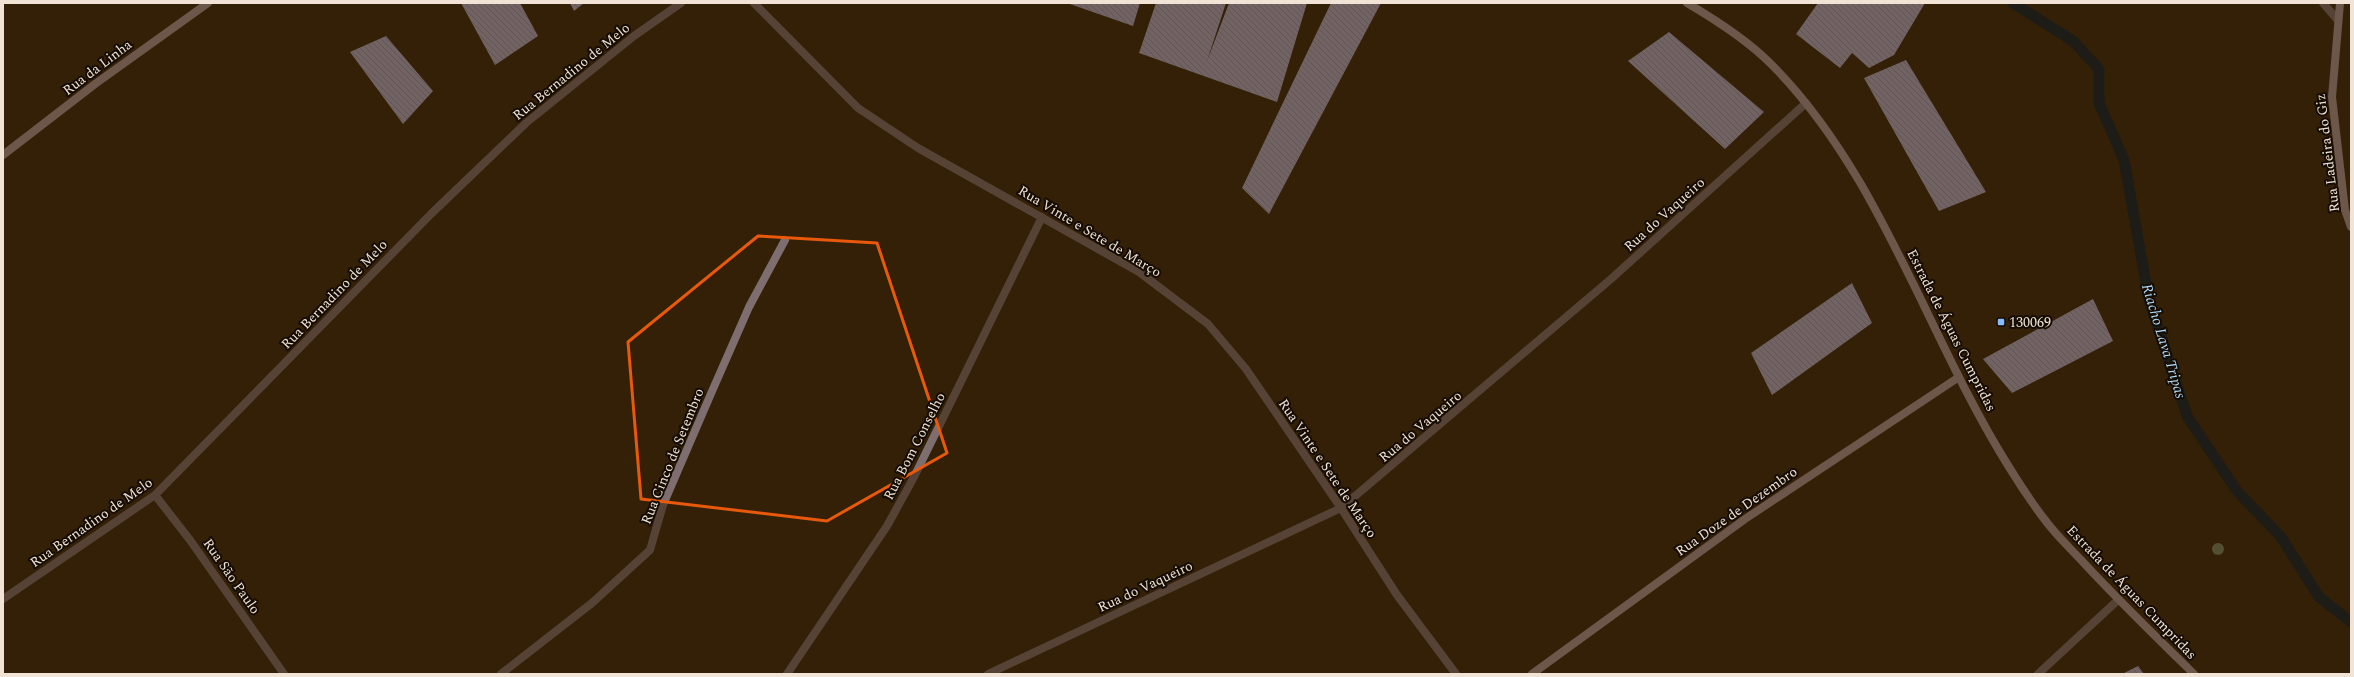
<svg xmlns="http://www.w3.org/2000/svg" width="2354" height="677" font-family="Spectral,serif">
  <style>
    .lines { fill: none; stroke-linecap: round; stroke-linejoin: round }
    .stream { stroke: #001828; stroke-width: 11 }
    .building { fill: url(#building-back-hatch) }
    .street { stroke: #7e6e70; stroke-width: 8 }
    .secondary { stroke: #b1989c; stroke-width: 8 }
    .tree { fill: #788866 }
    .marked { fill: none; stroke: #e8590c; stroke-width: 3; stroke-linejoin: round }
    .poi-dot { fill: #87bbfb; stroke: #150c04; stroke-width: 1.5 }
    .labels { text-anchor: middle; stroke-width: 4; stroke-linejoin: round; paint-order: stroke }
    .street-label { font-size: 14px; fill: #f1e3d5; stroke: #150c04 }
    .poi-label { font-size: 14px; fill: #f1e3d5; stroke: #150c04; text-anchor: start }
    .water-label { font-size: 15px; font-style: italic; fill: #b0daf8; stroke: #150c04 }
  </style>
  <defs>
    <pattern id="building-back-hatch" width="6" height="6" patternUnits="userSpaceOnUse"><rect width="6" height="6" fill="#bab2d3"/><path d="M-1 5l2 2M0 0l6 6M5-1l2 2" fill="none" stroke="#9e96ae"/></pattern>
  </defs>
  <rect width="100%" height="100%" fill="#342007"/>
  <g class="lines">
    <path class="stream" d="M2013 3 2073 41 2099 69V103L2124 160 2149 300 2187 416 2237 491 2281 537 2319 597 2351 622"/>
  </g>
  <path class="building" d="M461 3H520L538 36 495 65Z
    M570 3H584L574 11Z
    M1067 3H1140L1133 26Z
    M1156 3H1226L1207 61 1229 3H1307L1277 102 1139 53Z
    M1331 3H1381L1269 214 1242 188Z
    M1818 3H1925L1894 55 1869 68 1852 53 1840 68 1796 34Z
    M1669 32 1764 112 1725 149 1628 61Z
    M386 36 433 91 403 124 350 52Z
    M1906 60 1986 192 1939 211 1864 78Z
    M1852 283 1872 323 1772 395 1751 353Z
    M2093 299 2113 341 2012 393 1983 359Z
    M2138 666 2144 674H2122Z"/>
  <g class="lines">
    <path class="street" d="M754 3 858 108 918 148 1139 272 1208 324 1246 369 1341 508 1397 595 1456 674
      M2323 3 2337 19
      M155 495 190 540 284 674
      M3 599 155 495 432 213 526 123 634 36 681 3
      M501 674 592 603 650 550 663 505 713 389 749 307 785 240
      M787 674 887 526 914 477 1042 217
      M988 674 1341 508 1611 279 1806 103
      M2038 674 2118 600"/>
    <path class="secondary" d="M1687 3C1716 20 1746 39 1770 63 1881 173 1927 337 2009 467 2020 485 2032 503 2045 520 2056 535 2070 548 2082 561 2118 600 2156 637 2194 674
      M2340 3 2332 97 2345 210 2351 227
      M3 155 95 84 208 3
      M1532 674 1745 519 1959 377"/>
  </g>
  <circle class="tree" cx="2218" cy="549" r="6"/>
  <path d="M0 0H2354V677H0ZM758 236 877 243 947 453 827 521 641 499 628 342Z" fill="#342007" fill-opacity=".55" fill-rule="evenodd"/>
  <path class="marked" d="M758 236 877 243 947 453 827 521 641 499 628 342Z"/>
  <rect class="poi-dot" x="1997" y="318" width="8" height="8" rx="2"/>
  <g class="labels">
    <g class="street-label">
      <text transform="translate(97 67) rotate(-37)" y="5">Rua da Linha</text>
      <text transform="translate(571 71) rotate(-39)" y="5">Rua Bernadino de Melo</text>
      <text transform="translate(2327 153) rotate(-97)" y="5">Rua Ladeira do Giz</text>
      <text transform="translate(1664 214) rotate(-42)" y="5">Rua do Vaqueiro</text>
      <text transform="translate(1090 231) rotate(31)" y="5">Rua Vinte e Sete de Março</text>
      <text transform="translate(334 294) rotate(-46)" y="5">Rua Bernadino de Melo</text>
      <text transform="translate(1952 330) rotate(63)" y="5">Estrada de Águas Cumpridas</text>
      <text transform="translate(1420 426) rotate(-40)" y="5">Rua do Vaqueiro</text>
      <text transform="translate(914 446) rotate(-63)" y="5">Rua Bom Conselho</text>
      <text transform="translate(672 456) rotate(-68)" y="5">Rua Cinco de Setembro</text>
      <text transform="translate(1328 468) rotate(56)" y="5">Rua Vinte e Sete de Março</text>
      <text transform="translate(1736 511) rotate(-35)" y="5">Rua Doze de Dezembro</text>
      <text transform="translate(91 522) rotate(-35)" y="5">Rua Bernadino de Melo</text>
      <text transform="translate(232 576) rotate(55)" y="5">Rua São Paulo</text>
      <text transform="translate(1145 586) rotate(-25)" y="5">Rua do Vaqueiro</text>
      <text transform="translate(2132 592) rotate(46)" y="5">Estrada de Águas Cumpridas</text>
    </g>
    <g class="poi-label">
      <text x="2009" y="327">130069</text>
    </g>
    <g class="water-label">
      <text transform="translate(2164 341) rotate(73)" y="5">Riacho Lava Tripas</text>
    </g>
  </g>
  <rect width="2354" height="677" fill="none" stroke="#f1e3d5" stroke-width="8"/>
</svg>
